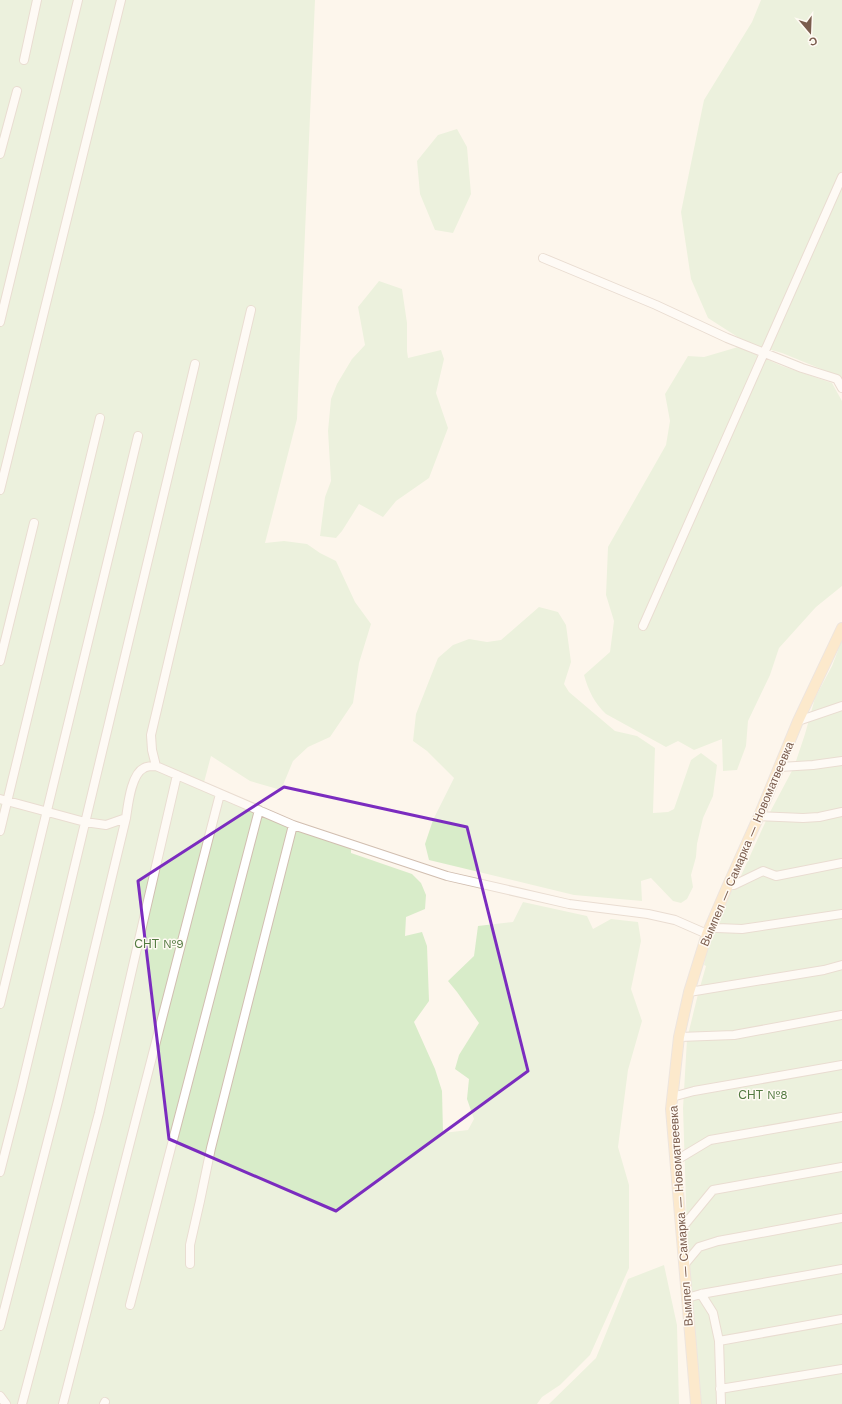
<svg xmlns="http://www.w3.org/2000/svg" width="842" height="1404" font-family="'Work Sans',sans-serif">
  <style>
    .green { fill: #d8ecc9 }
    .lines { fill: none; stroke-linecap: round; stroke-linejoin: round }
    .minor-casing { stroke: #d1beb0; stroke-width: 10 }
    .major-casing { stroke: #dad1cd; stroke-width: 12 }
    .minor { stroke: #fff; stroke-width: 8 }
    .major { stroke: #fbd9a5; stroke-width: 10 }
    .marked { fill: none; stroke: #7b2cbf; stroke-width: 3; stroke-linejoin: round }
    .labels { text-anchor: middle; stroke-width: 3; stroke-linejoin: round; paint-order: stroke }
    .street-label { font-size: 12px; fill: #7a5c4d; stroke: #fffaf3 }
    .park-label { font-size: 12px; fill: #537a41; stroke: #fffaf3 }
  </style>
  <rect width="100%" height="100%" fill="#fdf6ec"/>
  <path class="green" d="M0 0H315L297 419 265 543 284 541 307 544 320 553 336 561 355 602 371 624 359 663 353 703 330 737 308 747 293 761 281 790 250 781 211 756 202 790 351 849V853L412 874 421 883 426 895 425 909 406 917 405 936 422 932 427 946 429 1001 414 1022 435 1069 442 1091 443 1133 468 1130 474 1119 467 1099 469 1079 455 1069 459 1055 479 1023 457 992 448 981 474 956 478 926 513 922 523 902 587 916 593 929 611 919 638 922 641 941 631 989 642 1021 628 1070 618 1147 629 1185V1268L590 1355 560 1385 542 1397 537 1404H8L0 1392Z
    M761 0H842V381L826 371 782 353 747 343 708 318 691 279 681 212 704 100 752 22Z
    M457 129 467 147 471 194 453 233 435 230 420 194 417 161 438 135Z
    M379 281 402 289 407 323V351L408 358 441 350 444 359 436 393 448 428 429 478 396 501 383 517 359 504 342 531 336 538 320 536 325 497 331 481 328 431 331 399 337 384 352 359 365 345 358 307Z
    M738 347 782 366 832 383 842 401V586L816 607 779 648 770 675 748 721 746 746 737 770 723 771 722 739 694 750 678 741 666 747 606 714C595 704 588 690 584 675L610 652 614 621 606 595 608 547 666 445 670 421 665 394 688 356 704 357Z
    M539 607 558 612 566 625 571 662 564 684 569 692 615 731 637 736 655 748 653 813 668 812 674 809 691 760 701 753 717 765 713 796 703 818 697 844 696 857 691 875 693 887 687 899 681 903 673 901 651 878 641 881 642 901 574 895 429 860 425 844 433 820 454 778 427 751 413 741 416 714 438 658 453 645 469 639 487 642 501 640Z
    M842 640V1404H701L688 1264 683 1108 687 1039 698 994 706 966 704 965 709 941 728 894 733 889H735L769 814 794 767 805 734 815 698 832 666Z
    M664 1265 677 1325 679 1404H549L596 1358 628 1279Z"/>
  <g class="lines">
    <g class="minor-casing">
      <path id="minor" d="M24 60 37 0
        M0 154 17 91
        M543 258 656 305 727 338 802 368 837 379 842 388
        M0 322 78 0
        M0 490 121 0
        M643 626 842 177
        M0 661 34 523
        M798 721 842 706
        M156 766 152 750 151 735 251 310
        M780 767 813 765 842 761
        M0 799 85 822 106 825 126 818C128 805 131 774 144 768 147 766 152 766 156 766L293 825 447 876 569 904 648 914 675 920 707 934
        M759 816 803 818 819 817 842 812
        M0 831 100 418
        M728 885H734L763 871 776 876 842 863
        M711 926 717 928 742 929 842 914
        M689 992 824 970 842 965
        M0 1004 138 436
        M679 1037 734 1035 842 1015
        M672 1097 694 1091 842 1065
        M675 1161 710 1140 842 1117
        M0 1172 21 1090 195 364
        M681 1229 713 1190 842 1167
        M190 1264V1245L200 1201 211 1148 293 825
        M684 1265 699 1247 718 1241 842 1218
        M701 1294 713 1313 719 1341 721 1404
        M687 1298 701 1294 842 1269
        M130 1305 259 810
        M0 1326 58 1101 126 818
        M719 1341 842 1319
        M720 1389 842 1369
        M0 1396 6 1404
        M22 1404 99 1113 177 775
        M63 1404 135 1123 220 794
        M104 1404 105 1402"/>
    </g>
    <g class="major-casing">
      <path id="major" d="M696 1404 671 1109 679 1037 689 992 707 934 728 885 759 816 798 721 842 628"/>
    </g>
    <use href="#minor" class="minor"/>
    <use href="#major" class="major"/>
  </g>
  <path d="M0 0H842V1404H0ZM284 787 467 827 528 1071 336 1211 169 1139 138 881Z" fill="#fdf6ec" fill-opacity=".55" fill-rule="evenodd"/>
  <path class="marked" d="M284 787 467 827 528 1071 336 1211 169 1139 138 881Z"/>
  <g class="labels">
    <g class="street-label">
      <text transform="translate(747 844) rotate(-67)" y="4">Вымпел — Самарка — Новоматвеевка</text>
      <text transform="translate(681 1216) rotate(-94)" y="4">Вымпел — Самарка — Новоматвеевка</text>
    </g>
    <g class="park-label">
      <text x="159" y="948">СНТ №9</text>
      <text x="763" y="1099">СНТ №8</text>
    </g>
  </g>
  <g transform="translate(810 32) rotate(161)" stroke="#fffaf3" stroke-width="3" paint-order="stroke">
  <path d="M0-3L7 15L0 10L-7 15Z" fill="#7a5c4d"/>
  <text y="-6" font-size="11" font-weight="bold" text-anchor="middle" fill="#7a5c4d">С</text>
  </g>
</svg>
